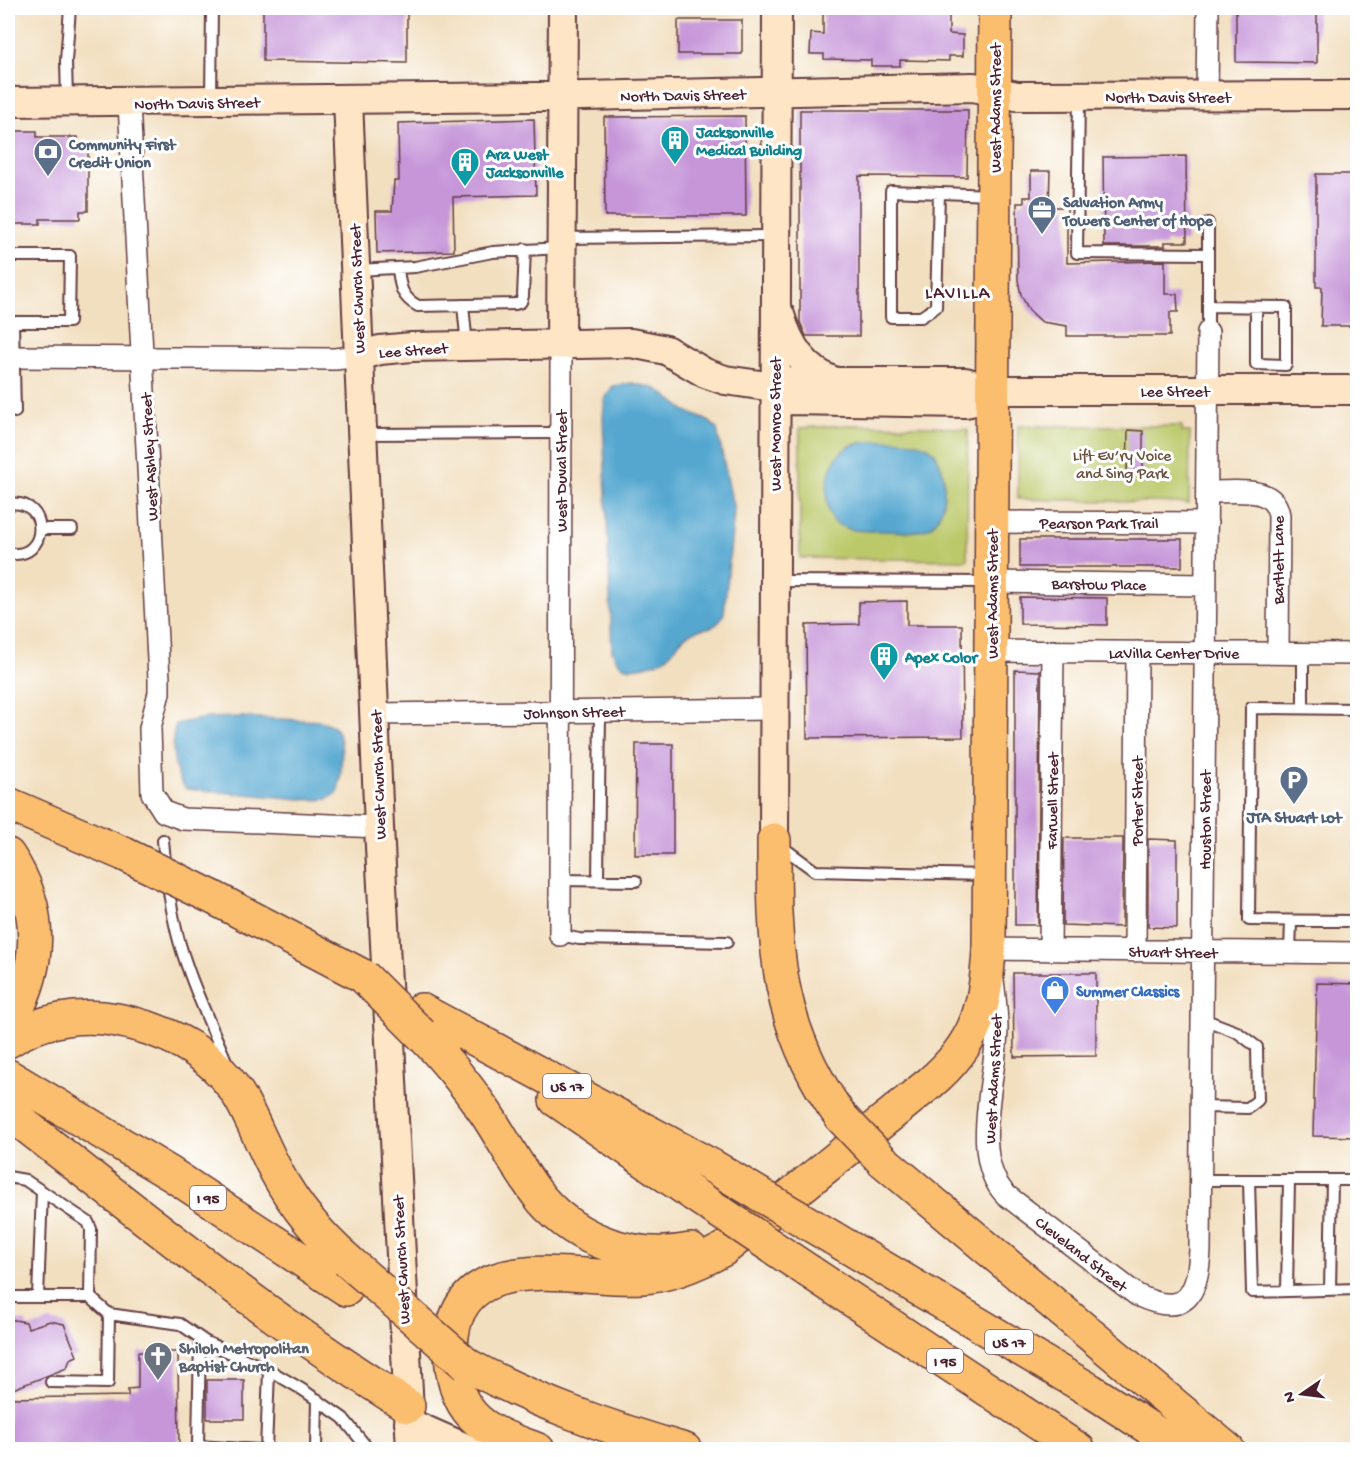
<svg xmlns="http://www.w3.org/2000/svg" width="1365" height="1457" font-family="'Gochi Hand',sans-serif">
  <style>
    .green { fill: #bcc96a; stroke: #83744a; stroke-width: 1.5; fill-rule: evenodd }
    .water { fill: #55a7d0; stroke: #50637e; stroke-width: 1.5 }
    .building { fill: #c696d9 }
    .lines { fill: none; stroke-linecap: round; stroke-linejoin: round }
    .lane-casing { stroke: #633c41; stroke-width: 14 }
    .street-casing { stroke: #633c41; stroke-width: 24 }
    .secondary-casing { stroke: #633c41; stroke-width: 32 }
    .primary-casing { stroke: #633c41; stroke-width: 36 }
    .highway-casing { stroke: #633c41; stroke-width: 36 }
    .lane { stroke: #fff; stroke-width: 10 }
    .street { stroke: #fff; stroke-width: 21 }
    .secondary { stroke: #fde5c5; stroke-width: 28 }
    .primary { stroke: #fbbd6e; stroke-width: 33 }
    .highway { stroke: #fbbd6e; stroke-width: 33 }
    .highway-bridge-casing { stroke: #633c41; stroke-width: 36; stroke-linecap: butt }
    .highway-bridge { stroke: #fbbd6e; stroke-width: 33 }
    .labels { text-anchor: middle; stroke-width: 6; stroke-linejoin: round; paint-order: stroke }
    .shield { fill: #fff; stroke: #80626b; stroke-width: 1.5 }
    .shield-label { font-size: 15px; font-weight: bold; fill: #4a1f2b }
    .street-label { font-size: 16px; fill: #4a1f2b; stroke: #fff }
    .culture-label { font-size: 16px; font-weight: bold; fill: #0d838f; stroke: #fff; text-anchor: start }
    .service-label { font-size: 16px; font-weight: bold; fill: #4e5e75; stroke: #fff; text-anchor: start }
    .park-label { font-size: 16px; fill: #6c523e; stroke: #fff }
    .shop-label { font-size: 16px; font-weight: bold; fill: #366cbe; stroke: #fff; text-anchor: start }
    .worship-label { font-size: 16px; font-weight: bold; fill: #5b616d; stroke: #fff; text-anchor: start }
    .neighbourhood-label { font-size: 18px; letter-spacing: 1.5px; fill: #4a1f2b; stroke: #fff }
  </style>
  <rect width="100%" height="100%" fill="#fff"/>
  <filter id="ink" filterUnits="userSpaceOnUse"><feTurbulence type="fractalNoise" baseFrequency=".0167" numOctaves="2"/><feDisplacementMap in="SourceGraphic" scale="12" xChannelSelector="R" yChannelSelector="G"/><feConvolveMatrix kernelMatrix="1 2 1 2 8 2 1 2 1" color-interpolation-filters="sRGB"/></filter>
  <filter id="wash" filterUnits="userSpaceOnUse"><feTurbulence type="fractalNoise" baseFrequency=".008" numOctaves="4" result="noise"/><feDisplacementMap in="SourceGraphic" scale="24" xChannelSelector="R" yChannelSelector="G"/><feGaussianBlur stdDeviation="1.35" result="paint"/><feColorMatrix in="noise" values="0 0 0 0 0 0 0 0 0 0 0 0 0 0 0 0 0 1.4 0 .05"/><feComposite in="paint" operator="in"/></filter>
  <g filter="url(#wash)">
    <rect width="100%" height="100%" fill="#f2dfc0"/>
    <path class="green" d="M848 425 935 426 968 430 967 560 800 558V428ZM879 441 913 443 933 451 944 478 943 506 919 530 888 531 830 475C839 451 854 443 879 441Z
      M1018 426H1182V432H1190L1189 503 1018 499Z"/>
    <path class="water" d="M632 383 657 389 686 411 710 422 717 429 734 511 724 613C715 635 704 623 687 635 679 640 675 650 668 656 658 664 629 673 619 663 616 660 614 654 612 651L603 417 605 398 613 386Z
      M870 442C887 440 912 438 928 447 949 459 950 518 928 528 916 534 895 531 882 531 865 531 848 532 834 522 822 504 825 465 843 451 850 444 860 443 870 442Z
      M241 717 320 721C327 723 333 725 337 731 345 742 341 780 337 793L328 799 313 800 186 789C173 775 170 742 176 724L206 718Z"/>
    <g id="blocks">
      <path class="building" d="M263 8H407V63L263 61Z
        M823 8H949V34L963 35V56H949V61L900 60V66H871V60L824 59V54H810L811 33 823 34Z
        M1236 8H1317V63L1236 62Z
        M678 20H742V54H678Z
        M800 110H968L967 177 859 176V336H806L800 322Z
        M745 116 746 216H605L604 117Z
        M534 119 536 195 453 197 454 251 377 253 376 211H392L394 181H399L398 123Z
        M8 131H37V137H78V145H88V211H80V219H40V224H8Z
        M1186 156 1187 242H1165V246H1104L1103 157Z
        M1031 171H1050L1049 207H1067V263L1165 261V294H1177L1178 312H1170V336H1067V326L1042 322 1029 310 1021 295 1018 280 1017 203H1024V197H1031Z
        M1316 174H1358V326H1321L1322 287H1316Z
        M1128 430 1143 431V475L1127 474Z
        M1020 539H1182V567H1020Z
        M1020 597 1107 598V625L1020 624Z
        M907 601V625H962L963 737 807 738 806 625 859 624V602Z
        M1015 670 1040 671 1038 925H1015Z
        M636 744H673V855H635Z
        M1064 838H1123L1122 927 1063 925Z
        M1148 839 1177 840V928L1148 927Z
        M1013 973H1096V1056L1014 1057Z
        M1317 983 1358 984V1137L1313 1136Z
        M8 1319 26 1322 28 1328 50 1321 64 1324 77 1356 70 1359 67 1368 8 1391Z
        M138 1352H178L179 1449H8V1398L128 1396V1389L138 1388Z
        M207 1380H244V1419H207Z"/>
    </g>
  </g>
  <g filter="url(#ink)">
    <use href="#blocks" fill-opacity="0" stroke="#633c41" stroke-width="1.5"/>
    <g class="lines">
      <g class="lane-casing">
        <path id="lane" d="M1079 96 1077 253 1208 254
          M211 98 212 8
          M67 100 66 61 70 8
          M939 193 936 307 921 317H891V191L991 195
          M562 238 774 236
          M8 256H70L69 322H13
          M398 269C400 286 401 297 418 306L515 304 521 302 523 296 525 249
          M356 270 415 267 493 252 560 248
          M463 305 467 346
          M1208 306 1286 307V365L1256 364V307
          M8 322H13L15 412
          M1208 332V223
          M363 434 560 433
          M8 504C51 497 49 562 8 553
          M40 529H72
          M776 581 988 582
          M1303 654V708
          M1358 709 1251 708 1249 920 1358 921
          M163 840C166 874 170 908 179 941 191 983 210 1023 227 1063
          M781 846 815 871 985 875
          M559 880 636 881
          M598 880 600 711
          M560 935 579 939 727 942
          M1290 952 1291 921
          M1202 1107 1248 1108 1258 1100 1257 1047 1237 1032 1203 1019
          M8 1177 25 1180 88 1222 91 1229 90 1297
          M1201 1180H1358
          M1249 1180 1252 1292 1358 1289
          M1330 1290 1332 1180
          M1287 1291 1289 1180
          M8 1297H90L109 1314 180 1324 206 1342 269 1370 303 1390 343 1418 369 1450
          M38 1297 42 1191
          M200 1338 198 1446 260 1450
          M51 1382 108 1383 109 1314
          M266 1450 269 1370
          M316 1450 317 1399"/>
      </g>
      <g class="street-casing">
        <path id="street" d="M1207 96 1208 8
          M129 103 159 679V693L150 728 152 793 164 812 183 819 379 827
          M1208 332 1200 1250C1198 1296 1185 1318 1137 1295L1006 1195C968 1157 997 1076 997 1028 997 1002 992 976 989 949L1358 953
          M8 357 335 359 359 356
          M1207 492C1231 493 1274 483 1279 515L1278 653
          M992 522 1207 523
          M991 582 1206 585
          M991 651 1358 654
          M374 714 774 709
          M560 935 561 344
          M1050 950 1053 651
          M1135 951 1137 652"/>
      </g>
      <g class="secondary-casing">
        <path id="secondary" d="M348 100 379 827 411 1450
          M8 102 540 97 973 87 1017 96 1358 95
          M780 315C789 346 804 370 835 382
          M561 344 563 8
          M359 356 380 350 412 347 631 343 666 350 705 373 725 380 774 387 792 382H965L993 390H1358
          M789 400 965 403 979 400 993 390
          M774 840 777 8
          M409 1423 470 1450"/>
      </g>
      <g class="primary-casing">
        <path id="primary" d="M989 949 995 8"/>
      </g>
      <g class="highway-casing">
        <path id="highway" d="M8 804 124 854
          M774 840C774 947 775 1026 841 1117
          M8 855C46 911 41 970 8 1026
          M212 897 363 976
          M421 1010 712 1166
          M421 1034C445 1058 465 1083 485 1112 504 1140 520 1173 542 1200 579 1242 636 1261 691 1250
          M8 1041C39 1020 80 1013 117 1020 168 1030 216 1054 242 1101 255 1125 265 1151 278 1175 296 1208 319 1235 347 1260
          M8 1076 171 1174 346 1289
          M556 1100 693 1194
          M8 1112C139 1213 267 1319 408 1406
          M882 1160 1228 1450
          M833 1238 1090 1390 1183 1450
          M810 1272 1079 1450
          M467 1365C538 1403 609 1428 685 1450
          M538 1450C515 1441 490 1434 473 1416 456 1398 451 1373 451 1348 454 1241 579 1282 642 1277 671 1275 699 1263 724 1249L930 1083C976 1044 986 1008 989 949"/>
      </g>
      <use href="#lane" class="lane"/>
      <use href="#street" class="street"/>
      <use href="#secondary" class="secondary"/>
      <use href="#primary" class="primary"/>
      <use href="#highway" class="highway"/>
      <g class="highway-bridge-casing">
        <path id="highway-bridge" d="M124 854 212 897
          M363 976 421 1034
          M841 1117 882 1160
          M712 1166 833 1238
          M693 1194 810 1272
          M347 1260 467 1365"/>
      </g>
      <use href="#highway-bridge" class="highway-bridge"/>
    </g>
  </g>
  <defs>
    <g id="building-pin" transform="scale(1.5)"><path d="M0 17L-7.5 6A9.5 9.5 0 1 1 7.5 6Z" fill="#0f9aa8" stroke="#fff"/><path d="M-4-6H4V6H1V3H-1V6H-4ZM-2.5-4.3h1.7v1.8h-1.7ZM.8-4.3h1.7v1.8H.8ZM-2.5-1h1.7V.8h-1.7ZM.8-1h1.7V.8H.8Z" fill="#fff"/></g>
    <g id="bank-pin" transform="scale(1.5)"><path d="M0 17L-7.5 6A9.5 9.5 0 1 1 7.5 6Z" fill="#5c6f8a" stroke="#fff"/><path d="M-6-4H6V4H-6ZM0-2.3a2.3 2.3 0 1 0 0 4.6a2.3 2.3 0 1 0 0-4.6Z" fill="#fff"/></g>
    <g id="office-pin" transform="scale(1.5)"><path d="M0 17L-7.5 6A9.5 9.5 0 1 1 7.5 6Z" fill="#5c6f8a" stroke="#fff"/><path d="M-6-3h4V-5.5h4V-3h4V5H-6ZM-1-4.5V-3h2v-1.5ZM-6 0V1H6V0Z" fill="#fff"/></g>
    <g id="parking-pin" transform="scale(1.5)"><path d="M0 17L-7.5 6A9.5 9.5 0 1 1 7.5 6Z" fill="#5c6f8a" stroke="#fff"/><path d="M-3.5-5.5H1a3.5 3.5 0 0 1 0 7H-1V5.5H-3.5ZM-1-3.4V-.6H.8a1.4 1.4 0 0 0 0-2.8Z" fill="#fff"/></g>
    <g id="shop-pin" transform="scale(1.5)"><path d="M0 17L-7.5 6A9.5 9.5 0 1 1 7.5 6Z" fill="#3f7fe0" stroke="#fff"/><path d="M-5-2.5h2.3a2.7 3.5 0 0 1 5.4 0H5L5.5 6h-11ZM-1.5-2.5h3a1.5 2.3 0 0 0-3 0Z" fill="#fff"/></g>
    <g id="church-pin" transform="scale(1.5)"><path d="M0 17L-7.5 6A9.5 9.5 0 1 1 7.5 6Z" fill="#6b7280" stroke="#fff"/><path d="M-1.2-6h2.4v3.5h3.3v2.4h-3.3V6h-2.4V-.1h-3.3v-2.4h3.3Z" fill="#fff"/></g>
  </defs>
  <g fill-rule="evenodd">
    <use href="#building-pin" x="675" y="140"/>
    <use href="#bank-pin" x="48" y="152"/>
    <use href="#building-pin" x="465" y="162"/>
    <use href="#office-pin" x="1042" y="210"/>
    <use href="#building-pin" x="884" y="656"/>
    <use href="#parking-pin" x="1294" y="780"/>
    <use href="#shop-pin" x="1055" y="990"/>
    <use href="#church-pin" x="158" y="1356"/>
  </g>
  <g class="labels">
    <g class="shield">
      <rect x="543" y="1074" width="48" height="24" rx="4.5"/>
      <rect x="190" y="1186" width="36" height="24" rx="4.5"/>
      <rect x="985" y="1330" width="48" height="24" rx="4.5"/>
      <rect x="927" y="1349" width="36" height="24" rx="4.5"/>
    </g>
    <g class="shield-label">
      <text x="567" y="1091">US 17</text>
      <text x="208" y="1203">I 95</text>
      <text x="1009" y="1347">US 17</text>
      <text x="945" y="1366">I 95</text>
    </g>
    <g class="street-label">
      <text transform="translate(683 94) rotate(-1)" y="6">North Davis Street</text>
      <text x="1168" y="102">North Davis Street</text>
      <text transform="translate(197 102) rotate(-1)" y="6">North Davis Street</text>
      <text transform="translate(994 108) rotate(-90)" y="6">West Adams Street</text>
      <text transform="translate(356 289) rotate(-92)" y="6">West Church Street</text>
      <text transform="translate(413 349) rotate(-4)" y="6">Lee Street</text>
      <text x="1175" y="396">Lee Street</text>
      <text transform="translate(774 424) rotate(-90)" y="6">West Monroe Street</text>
      <text transform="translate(148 457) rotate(-93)" y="6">West Ashley Street</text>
      <text transform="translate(560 471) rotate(-90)" y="6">West Duval Street</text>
      <text x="1099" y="528">Pearson Park Trail</text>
      <text transform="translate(1277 560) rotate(-90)" y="6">Bartlett Lane</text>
      <text transform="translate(1099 583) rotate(1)" y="6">Barstow Place</text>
      <text transform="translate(991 594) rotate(-90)" y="6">West Adams Street</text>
      <text x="1174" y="658">LaVilla Center Drive</text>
      <text transform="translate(574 711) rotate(-1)" y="6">Johnson Street</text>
      <text transform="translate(377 775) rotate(-92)" y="6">West Church Street</text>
      <text transform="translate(1051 801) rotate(-89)" y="6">Farwell Street</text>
      <text transform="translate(1136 801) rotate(-90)" y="6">Porter Street</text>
      <text transform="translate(1204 820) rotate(-90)" y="6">Houston Street</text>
      <text transform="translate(1173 951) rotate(1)" y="6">Stuart Street</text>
      <text transform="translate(992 1079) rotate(-87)" y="6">West Adams Street</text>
      <text transform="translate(1082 1253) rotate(38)" y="6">Cleveland Street</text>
      <text transform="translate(400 1260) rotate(-93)" y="6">West Church Street</text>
    </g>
    <g class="culture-label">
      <text x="696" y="137">Jacksonville<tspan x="696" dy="18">Medical Building</tspan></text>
      <text x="486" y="159">Ara West<tspan x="486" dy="18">Jacksonville</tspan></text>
      <text x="905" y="662">Apex Color</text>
    </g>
    <g class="service-label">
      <text x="69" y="149">Community First<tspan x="69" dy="18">Credit Union</tspan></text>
      <text x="1063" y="207">Salvation Army<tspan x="1063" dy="18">Towers Center of Hope</tspan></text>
      <text x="1294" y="822" text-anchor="middle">JTA Stuart Lot</text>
    </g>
    <g class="park-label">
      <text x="1122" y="460">Lift Ev’ry Voice<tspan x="1122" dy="18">and Sing Park</tspan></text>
    </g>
    <g class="shop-label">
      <text x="1076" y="996">Summer Classics</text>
    </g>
    <g class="worship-label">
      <text x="179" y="1353">Shiloh Metropolitan<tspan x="179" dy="18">Baptist Church</tspan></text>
    </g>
    <g class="neighbourhood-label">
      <text x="958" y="298">LAVILLA</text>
    </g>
  </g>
  <rect width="1365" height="1457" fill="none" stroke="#fff" stroke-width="30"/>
  <g transform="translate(1302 1394) rotate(256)" stroke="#ffffff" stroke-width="4.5" paint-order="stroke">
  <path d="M0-4.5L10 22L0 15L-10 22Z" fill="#4a1f2b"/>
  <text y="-9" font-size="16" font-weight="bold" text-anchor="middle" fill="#4a1f2b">N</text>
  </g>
</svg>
